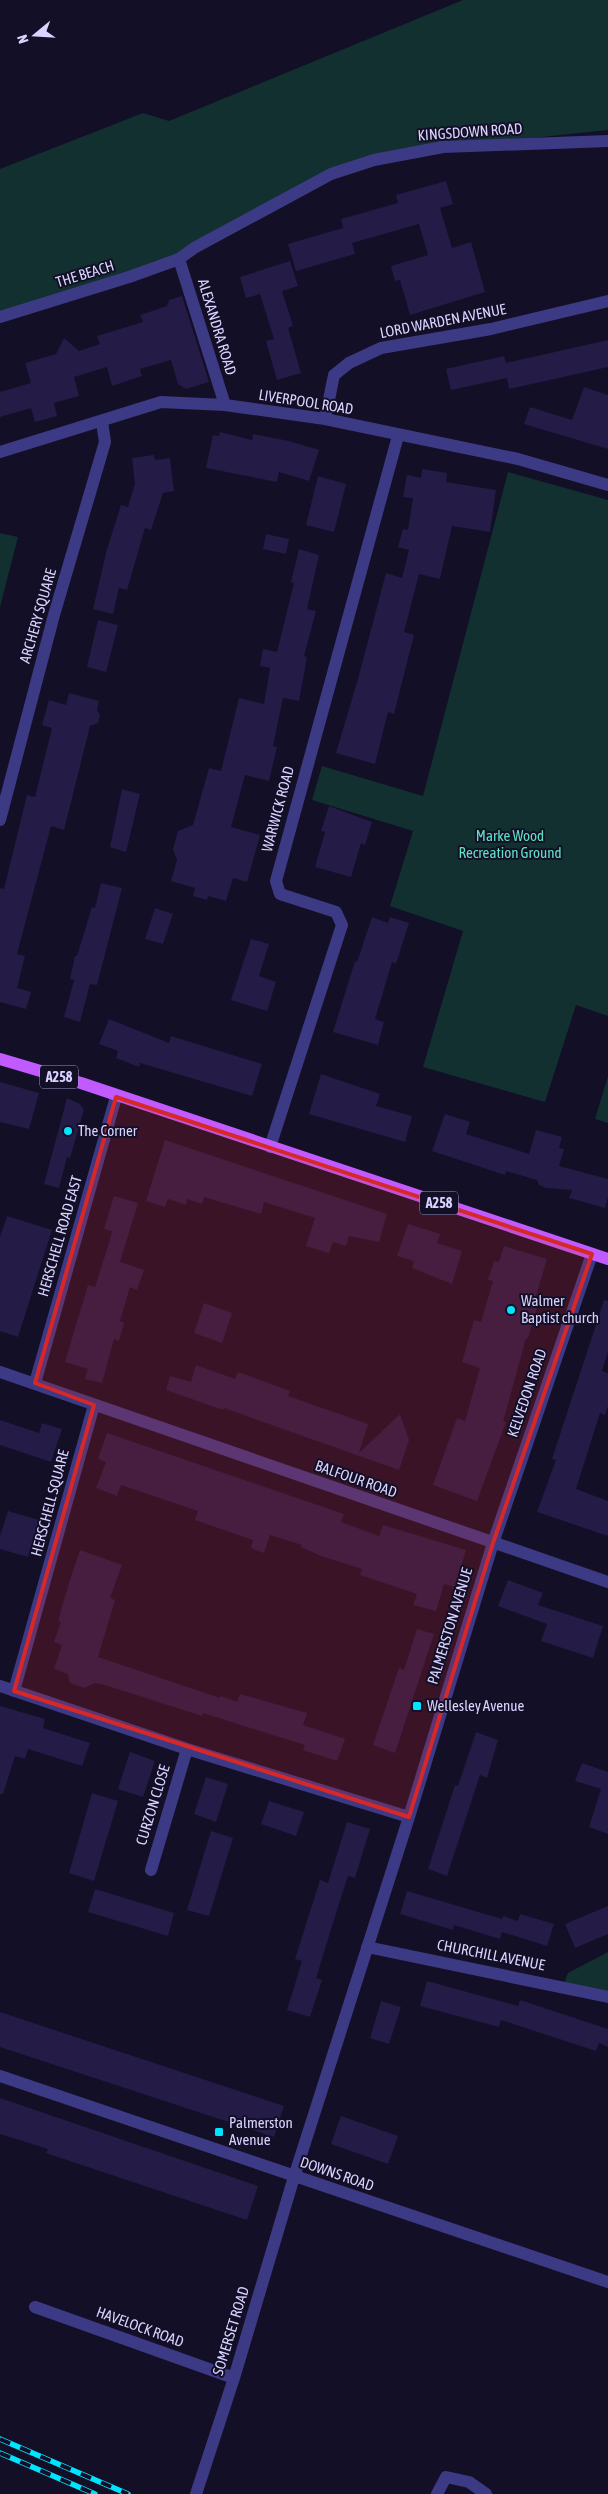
<svg xmlns="http://www.w3.org/2000/svg" width="608" height="2494" font-family="'Asap Condensed',sans-serif">
  <style>
    .green { fill: #12302f }
    .building { fill: #241b47 }
    .lines { fill: none; stroke-linecap: round; stroke-linejoin: round }
    .minor { stroke: #3d3a85; stroke-width: 12 }
    .tertiary { stroke: #3d3a85; stroke-width: 12 }
    .primary { stroke: #c25bff; stroke-width: 12 }
    .rail-casing { stroke: #00e5ff; stroke-width: 5.5 }
    .rail { stroke: #130f26; stroke-width: 4; stroke-dasharray: 11; stroke-linecap: butt }
    .marked { fill: #d62828; fill-opacity: 0.2; stroke: #d62828; stroke-width: 4; stroke-linejoin: round }
    .poi-dot { fill: #00e5ff; stroke: #130f26; stroke-width: 2 }
    .labels { text-anchor: middle; stroke-width: 4; stroke-linejoin: round; paint-order: stroke }
    .shield { fill: #130f26; stroke: #9e99be; stroke-width: 1 }
    .shield-label { font-size: 14px; font-weight: bold; fill: #d9d4ff }
    .street-label { font-size: 15px; fill: #d9d4ff; stroke: #130f26 }
    .park-label { font-size: 15px; fill: #5fe0c0; stroke: #130f26 }
    .poi-label { font-size: 15px; fill: #d9d4ff; stroke: #130f26; text-anchor: start }
  </style>
  <rect width="100%" height="100%" fill="#130f26"/>
  <path class="green" d="M463 0H608V130L418 150 330 174 194 248 0 317V169L143 113 169 121Z
    M508 472 608 500V1016L576 1005 545 1102 423 1067 463 931 390 906 413 831 312 800 322 766 423 796Z
    M0 533 18 537 0 607Z
    M608 1076V1123L595 1119Z
    M608 1952V1997L563 1986 568 1973Z"/>
  <path class="building" d="M446 181 453 204 440 208 452 248 471 242 485 292 410 315 400 280 395 281 391 266 428 255 419 224 352 243 355 254 296 271 288 244 343 228 341 219 398 203 396 195Z
    M290 261 298 286 282 291 293 326 288 328 301 373 277 380 266 341 274 339 260 294 246 298 240 277Z
    M182 296 209 382 186 389 178 384 171 360 140 369 142 376 112 386 107 367 74 377 79 396 54 403 57 416 35 422 31 408 0 417V392L31 383 25 363 56 354 64 338 79 351 100 344 97 336 143 322 140 315 167 306 169 300Z
    M608 340V367L509 389 507 378 451 390 446 369 504 356 506 363Z
    M584 387 608 395V449L524 424 530 407 572 420Z
    M220 432 252 440 253 434 289 441 319 450 309 481 279 472 277 482 206 468 213 435 219 436Z
    M154 455 155 460 170 458 174 491 163 493 151 530 145 528 127 590 119 588 113 614 93 609 107 549 121 505 128 507 135 484 132 458Z
    M422 469 447 473 446 482 496 490 490 532 452 526 440 579 419 574 404 632 414 635 394 714 388 712 375 764 336 753 358 679 386 573 402 578 409 550 398 547 403 529 408 530 413 498 403 497 407 475 421 478Z
    M318 476 346 484 334 532 306 525Z
    M266 534 289 539 286 554 263 549Z
    M299 549 319 555 307 609 316 611 304 656 307 657 299 701 283 698 273 746 277 747 269 781 245 775 231 827 260 835 247 882 233 878 226 901 208 896 207 900 193 896 195 888 171 881 177 860 173 849 178 831 193 825 209 768 221 771 239 698 264 704 270 668 260 666 263 649 277 652 294 583 291 582Z
    M98 620 118 625 106 672 87 667Z
    M69 693 99 701 97 710 100 715 98 723 90 726 64 830 51 826 17 954 25 956 17 988 31 992 26 1009 0 1002V888L4 889 27 795 35 797 52 728 42 725 49 700 66 705Z
    M122 789 140 794 126 852 110 847Z
    M329 806 372 822 365 845 361 843 351 877 315 867 325 832 321 831Z
    M101 883 122 888 97 985 90 984 80 1022 64 1017 74 980 70 979 75 956H77L92 907 95 908Z
    M155 908 173 914 163 944 145 939Z
    M372 917 388 923 390 917 409 923 396 964 392 962 375 1019 384 1022 378 1045 333 1032 355 961 357 962Z
    M251 939 269 944 259 976 276 982 267 1011 231 1000Z
    M109 1019 169 1043 171 1036 262 1064 252 1096 140 1063 139 1067 116 1058 118 1051 99 1044Z
    M321 1074 380 1094 376 1106 412 1116 405 1142 309 1114Z
    M0 1082 39 1093 29 1129 0 1122Z
    M67 1098 80 1104 84 1110 70 1158 67 1157 59 1188 44 1184Z
    M445 1114 470 1122 466 1134 529 1154 536 1130 562 1137 559 1148 564 1149 559 1166 608 1179V1197L605 1208 569 1198 572 1190 546 1188 539 1185 537 1180 506 1171 505 1175 432 1151Z
    M165 1140 387 1214 379 1242 349 1236 346 1246 333 1242 329 1253 306 1246 315 1218 264 1202 261 1214 204 1197 202 1204 187 1199 186 1205 168 1199 165 1207 146 1201Z
    M114 1196 138 1203 120 1262 144 1270 137 1290 130 1287 120 1321 124 1323 119 1341 114 1339 102 1383 85 1379 88 1369 65 1362 88 1285 95 1287 109 1243 112 1231 104 1229Z
    M7 1216 52 1230 18 1337 0 1331V1237Z
    M408 1224 440 1234 437 1243 462 1251 452 1284 412 1268 414 1261 397 1256Z
    M504 1246 547 1259 535 1299 539 1301 528 1338H526L503 1422H506L477 1501 433 1485 457 1418 465 1421 480 1368 462 1362 474 1320 481 1322 493 1281 488 1280 494 1261 499 1262Z
    M604 1300 608 1301V1352L602 1371 608 1373V1406L605 1415 600 1413 576 1489 608 1501V1536L537 1512 556 1460 552 1459Z
    M204 1303 232 1313 222 1343 194 1333Z
    M196 1365 235 1379 238 1372 290 1391 288 1396 368 1424 359 1453 400 1414 409 1440 399 1470 224 1408 223 1410 166 1390 170 1376 191 1382Z
    M0 1420 39 1433 42 1423 62 1429 51 1462 0 1445Z
    M107 1433 344 1514 341 1522 379 1536 383 1525 466 1550 455 1587 444 1584 436 1611 413 1605 417 1594 360 1575 362 1569 321 1556 301 1547 302 1545 270 1535 264 1553 251 1548 253 1540 195 1520 198 1511 121 1485 117 1496 96 1488 106 1462 98 1459Z
    M8 1511 39 1520 28 1557 0 1549V1536Z
    M80 1550 122 1565 110 1598 115 1600 98 1657 220 1698 221 1696 237 1702 240 1694 307 1713 303 1725 345 1739 337 1761 303 1750 305 1745 203 1713 202 1716 105 1685 95 1683 84 1688 70 1683 68 1674 54 1669 62 1645 54 1642 61 1622 58 1621 69 1583Z
    M508 1580 543 1593 538 1605 603 1626 593 1658 541 1641 547 1624 498 1606Z
    M417 1629 434 1634 395 1753 373 1745 399 1668 404 1670Z
    M0 1706 45 1719 43 1728 90 1743 82 1766 28 1749 25 1759 15 1756 3 1794H0Z
    M476 1732 498 1740 487 1778 480 1775 447 1876 428 1869 455 1785 458 1786Z
    M130 1752 155 1761 143 1797 118 1789Z
    M582 1763 608 1772V1834L589 1827 601 1789 575 1781Z
    M206 1777 228 1784 216 1822 194 1814Z
    M92 1793 118 1801 94 1881 69 1873Z
    M269 1801 304 1812 296 1836 261 1824Z
    M347 1822 370 1829 355 1878 348 1876 338 1907 316 1978 322 1980 310 2017 287 2010 302 1961 295 1959 320 1880 328 1883Z
    M211 1831 233 1838 209 1916 187 1910Z
    M95 1889 174 1913 168 1936 88 1912Z
    M407 1891 502 1919 503 1916 518 1921 520 1914 554 1924 547 1946 502 1932 500 1939 454 1925 453 1930 400 1914Z
    M608 1906V1934L575 1948 565 1924Z
    M427 1981 518 2006 520 2000 608 2029V2047L599 2043 596 2051 501 2020 499 2027 420 2006Z
    M381 2001 401 2007 389 2044 370 2038Z
    M0 2012 284 2106 274 2137 0 2047Z
    M0 2098 258 2186 247 2220 46 2153 48 2149 0 2134Z
    M341 2116 398 2136 388 2164 331 2144Z"/>
  <g class="lines">
    <path class="minor" d="M179 259 225 405
      M325 419 334 375 349 363 381 348 491 329 608 301
      M0 452 161 402 225 405 325 419 518 459 608 485
      M0 820 54 615 105 442 102 422
      M270 1147 342 925 336 912 280 894 276 881 398 436
      M0 1372 608 1582
      M35 1383 116 1097
      M0 1686 187 1749 409 1817
      M14 1691 94 1405
      M151 1870 187 1749
      M367 1947 608 1997
      M0 2076 608 2282
      M35 2307 234 2378
      M196 2494 234 2378 294 2177 409 1817 493 1543 592 1254
      M437 2494 446 2477 469 2482 486 2494"/>
    <path class="tertiary" d="M0 317 129 277 179 259 194 248 331 174 374 160 443 147 608 141"/>
    <path class="primary" d="M0 1059 81 1083 608 1259"/>
    <g class="rail-casing">
      <path id="rail" d="M0 2439 128 2494
        M0 2453 95 2494"/>
    </g>
    <use href="#rail" class="rail"/>
  </g>
  <path class="marked" d="M116 1097 592 1254 493 1543 409 1817 14 1691 94 1405 35 1383Z"/>
  <g class="poi-dot">
    <circle cx="68" cy="1131" r="5"/>
    <circle cx="511" cy="1310" r="5"/>
    <rect x="412" y="1701" width="10" height="10" rx="2.5"/>
    <rect x="214" y="2127" width="10" height="10" rx="2.5"/>
  </g>
  <g class="labels">
    <g class="shield">
      <rect x="40" y="1065.5" width="38" height="23" rx="4"/>
      <rect x="420" y="1191.5" width="38" height="23" rx="4"/>
    </g>
    <g class="shield-label">
      <text x="59" y="1082">A258</text>
      <text x="439" y="1208">A258</text>
    </g>
    <g class="street-label">
      <text transform="translate(470 132) rotate(-4)" y="5">KINGSDOWN ROAD</text>
      <text transform="translate(85 274) rotate(-17)" y="5">THE BEACH</text>
      <text transform="translate(443 321) rotate(-11)" y="5">LORD WARDEN AVENUE</text>
      <text transform="translate(217 327) rotate(73)" y="5">ALEXANDRA ROAD</text>
      <text transform="translate(306 402) rotate(9)" y="5">LIVERPOOL ROAD</text>
      <text transform="translate(38 616) rotate(-74)" y="5">ARCHERY SQUARE</text>
      <text transform="translate(278 809) rotate(-75)" y="5">WARWICK ROAD</text>
      <text transform="translate(60 1236) rotate(-74)" y="5">HERSCHELL ROAD EAST</text>
      <text transform="translate(527 1393) rotate(-71)" y="5">KELVEDON ROAD</text>
      <text transform="translate(356 1479) rotate(19)" y="5">BALFOUR ROAD</text>
      <text transform="translate(50 1503) rotate(-75)" y="5">HERSCHELL SQUARE</text>
      <text transform="translate(450 1626) rotate(-73)" y="5">PALMERSTON AVENUE</text>
      <text transform="translate(153 1805) rotate(-73)" y="5">CURZON CLOSE</text>
      <text transform="translate(491 1955) rotate(11)" y="5">CHURCHILL AVENUE</text>
      <text transform="translate(337 2174) rotate(19)" y="5">DOWNS ROAD</text>
      <text transform="translate(140 2327) rotate(20)" y="5">HAVELOCK ROAD</text>
      <text transform="translate(231 2331) rotate(-73)" y="5">SOMERSET ROAD</text>
    </g>
    <g class="park-label">
      <text x="510" y="841">Marke Wood<tspan x="510" dy="17">Recreation Ground</tspan></text>
    </g>
    <g class="poi-label">
      <text x="78" y="1136">The Corner</text>
      <text x="521" y="1306">Walmer<tspan x="521" dy="17">Baptist church</tspan></text>
      <text x="427" y="1711">Wellesley Avenue</text>
      <text x="229" y="2128">Palmerston<tspan x="229" dy="17">Avenue</tspan></text>
    </g>
  </g>
  <g transform="translate(35 35) rotate(252)" stroke="#130f26" stroke-width="4" paint-order="stroke">
  <path d="M0-4L9 19L0 12L-9 19Z" fill="#d9d4ff"/>
  <text y="-8" font-size="14" font-weight="bold" text-anchor="middle" fill="#d9d4ff">N</text>
  </g>
</svg>
